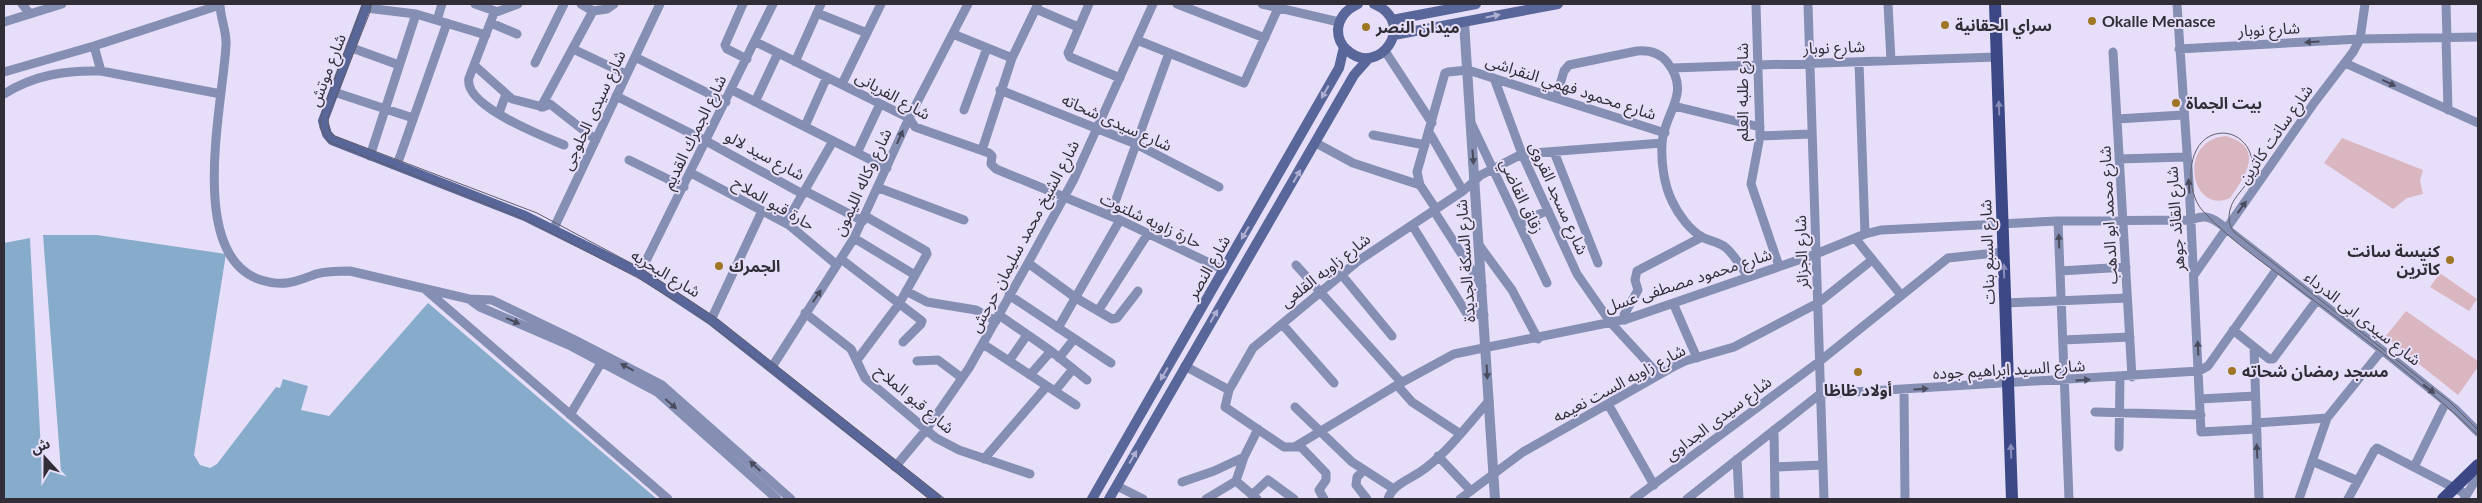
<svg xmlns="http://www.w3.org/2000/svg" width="2482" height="503" font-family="Lato,'Noto Sans Arabic',sans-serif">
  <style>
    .green { fill: #dab6c1 }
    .water { fill: #87accb }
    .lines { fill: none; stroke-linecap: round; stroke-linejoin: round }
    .minor { stroke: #858fb3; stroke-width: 9 }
    .tertiary { stroke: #858fb3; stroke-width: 10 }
    .secondary { stroke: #596699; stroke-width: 10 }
    .primary { stroke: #3c4885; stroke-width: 12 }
    .tram { stroke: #615d6b; stroke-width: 1 }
    .oneway { fill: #aeafd3 }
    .oneway2 { fill: #4a4b5d }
    .oneway3 { fill: #898cb9 }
    .poi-dot { fill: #9e7624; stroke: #e7dff9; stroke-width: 2 }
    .labels { text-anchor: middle; stroke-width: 4; stroke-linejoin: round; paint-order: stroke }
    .poi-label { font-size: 16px; font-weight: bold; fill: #312e38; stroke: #e7dff9; text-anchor: start }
    .street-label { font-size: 16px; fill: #312e38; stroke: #e7dff9 }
  </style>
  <rect width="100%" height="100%" fill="#e7dff9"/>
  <path class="green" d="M2226 136C2266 147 2245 177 2230 198 2191 216 2176 140 2226 136Z
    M2342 138 2423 170 2420 181 2423 194 2407 198 2393 209 2324 163Z
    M2440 273 2477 299 2469 311 2430 287Z
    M2406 311 2478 361V367L2458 395 2385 337Z"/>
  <path class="water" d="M43 235H97L226 254 194 455 200 465 210 468 217 464 276 387 280 388 283 379 308 386 301 410 329 416 428 303 657 499H4V243L30 238 42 471H61Z"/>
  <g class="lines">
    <path class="minor" d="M22 4 30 14
      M220 4C220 18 227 31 226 45 223 104 186 256 261 280 284 287 295 282 316 274 327 271 338 271 350 271L469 299 492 300 573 339 662 385 791 499
      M475 4 495 11
      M518 4 494 13 469 78C463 106 543 136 564 145
      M581 4 593 11
      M743 4 725 45 727 49 747 59
      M1089 4 1068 53 1070 57 1120 78
      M1177 4 1265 38
      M1262 4 1339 22
      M1756 4 1760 136 1751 184 1779 266
      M1808 4 1824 499
      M1888 4 1891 61
      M2177 4 2189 182 2201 432 2256 429
      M2446 4 2447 38
      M366 8 416 14 486 35
      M1036 9 1078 27
      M817 13 867 33
      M437 20 442 4
      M4 22 62 4
      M491 23 517 34
      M953 34 1012 58
      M2446 38 2448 110
      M1137 40 1244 83 1280 4
      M756 42 909 118 915 127 989 153 992 156 991 164 996 169 1120 220 1224 270
      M94 46 101 71
      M352 48 399 65
      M573 49 626 74
      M2179 49 2360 39 2478 37
      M1385 51 1432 123
      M2113 52 2132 377
      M635 57 726 102
      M795 62 821 4
      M1859 62 1865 234
      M535 63 564 4
      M2345 63 2478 123
      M474 65 512 99 543 107 550 104 596 140
      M1672 68 1997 57
      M4 72 94 46 220 5
      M1494 78 1522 154 1577 274 1611 323 1659 375
      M842 84 881 4
      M732 90 887 168
      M1000 90 1136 144 1219 187
      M334 92 413 118
      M4 94C34 75 66 70 101 71L221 94
      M616 96 706 141 799 192 809 193 863 221
      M1556 98 1564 71 1569 65 1637 51C1649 50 1659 52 1667 62 1693 94 1663 113 1662 144 1661 162 1664 185 1672 201 1678 214 1690 231 1704 238 1710 241 1719 242 1725 247 1734 254 1741 267 1748 277
      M755 102 778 53
      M1674 106 1760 127
      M541 107 593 11 607 9 614 4
      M964 110 987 48
      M499 113 506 94
      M2117 119 2183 115
      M1472 125 1547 283
      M805 126 827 77
      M1429 132 1463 191
      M1373 135 1425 145
      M1760 136 1812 134
      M1316 143 1353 163 1420 185
      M982 150 1012 58 1038 4
      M1554 152 1598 263
      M857 153 880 104
      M370 156 416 14
      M2119 159 2186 157
      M629 160 684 187
      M397 165 447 23
      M691 173 789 225 837 265
      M879 188 964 220
      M1436 209 1420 185 1417 172 1445 73 1448 72 1468 70 1665 133
      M1434 211 1482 286
      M1110 216 1169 53
      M2058 221 2069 499
      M786 223 833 141
      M1519 224 1548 210
      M1412 225 1467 314 1484 315
      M554 228 660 4
      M854 238 915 275
      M1855 238 1901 295
      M1479 245 1512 290 1538 339
      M841 259 922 321 921 324 903 342
      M1028 263 1076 298 1112 319 1117 318 1138 291
      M1296 265 1401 382
      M2060 271 2126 267
      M640 273 773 4
      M1341 274 1392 336
      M2194 275 2314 103 2353 52 2360 39 2365 4
      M426 290 668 499
      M906 291 927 302 976 310 996 321
      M1009 295 1111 363
      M469 299 480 307 569 345 657 392 777 499
      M1673 303 1697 358
      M2005 303 2127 298
      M1098 311 1147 235
      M805 313 851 349 865 378 936 438 959 450 1030 474
      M999 315 1051 351 1087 380
      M711 320 762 211
      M1625 320 1624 315 1638 290 1635 280 1637 271 1702 237
      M1282 324 1334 383
      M1058 328 1120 220
      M2233 330 2269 359H2273L2317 300
      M2063 340 2130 337
      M983 344 1076 405
      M2254 347 2259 499
      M1059 358 1074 339
      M857 360 899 304 927 254 926 251 865 216
      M917 361 938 360 962 378
      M1009 361 1027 335
      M1185 366 1229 390
      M772 367 854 238 909 118 968 4
      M1030 375 1051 351
      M1397 385 1412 402 1459 433
      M1904 390 1905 499
      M1055 391 1073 369
      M2200 399 2255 396
      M1608 404 1654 485
      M1295 407 1352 462 1394 489
      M2095 412 2201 415
      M570 415 601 363
      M2256 423 2327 418
      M1774 430 1775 499
      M1296 446 1397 385 1454 354 1627 319 1816 254 1865 234 1881 230 2056 221 2191 220C2202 215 2209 216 2219 223L2382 350 2455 409 2478 432
      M2119 447 2120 377
      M1438 456 1471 491
      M984 459 1047 386
      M1737 459 1739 499
      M2312 461 2358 481
      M895 467 926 430 969 368 1028 263 1074 179 1153 4
      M1775 467 1823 465
      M2414 467 2446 402
      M1364 470 1357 477 1356 485 1367 499
      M1236 481 1257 499
      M1182 482 1214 471 1244 457 1258 429
      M1117 486 1143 499
      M1252 495 1268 480 1294 499
      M1206 499 1236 481 1244 457
      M1324 499 1319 490 1326 480V473L1301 447H1284L1225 407 1229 390 1253 348 1358 261 1463 191 1481 175 1522 154 1662 143
      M1388 499C1392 485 1410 479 1420 472 1447 454 1468 424 1489 401
      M1460 499 1523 452 1671 368 1685 361 1734 347 1818 303 1872 260
      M1634 499 1820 361 1948 258 2004 252
      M1687 499 1820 394 2199 371 2208 366 2277 269
      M2299 499 2327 418 2382 350
      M2348 499 2374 451 2377 448 2466 494
      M2464 499 2478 476"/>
    <path class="tertiary" d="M1464 22 1495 499"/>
    <path class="secondary" d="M367 4 323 121 327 134 332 140 525 216 640 273 711 320 937 499
      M1358 4C1347 9 1339 17 1338 30 1338 38 1341 45 1347 50 1378 79 1419 23 1374 4
      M1392 20 1476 4
      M1394 35 1558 4
      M1092 499 1339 68 1344 47
      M1109 499 1354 75 1369 58"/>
    <path class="primary" d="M1995 4 2012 499
      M2443 499 2478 465"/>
    <path class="tram" d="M363 4 322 112 320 128 329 142 522 218 638 278 677 302
      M371 4 370 12 328 117 329 131 335 136 537 213 642 269 719 320 945 499
      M694 312 770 370 929 499
      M2478 430 2450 402 2234 232C2229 226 2228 218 2230 210 2233 195 2249 187 2252 171 2256 147 2234 125 2210 136 2186 148 2186 191 2202 210 2232 243 2273 269 2308 296 2367 340 2425 385 2478 435"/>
  </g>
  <defs><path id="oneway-solid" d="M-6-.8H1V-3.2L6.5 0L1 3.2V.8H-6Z" transform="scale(1.25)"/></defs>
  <g class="oneway">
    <use href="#oneway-solid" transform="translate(1493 16) rotate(-11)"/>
    <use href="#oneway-solid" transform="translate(1325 92) rotate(120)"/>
    <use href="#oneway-solid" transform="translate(1297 176) rotate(-60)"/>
    <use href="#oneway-solid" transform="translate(1245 233) rotate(120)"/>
    <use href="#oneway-solid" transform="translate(1214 316) rotate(-60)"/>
    <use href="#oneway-solid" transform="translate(1164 374) rotate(120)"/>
    <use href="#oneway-solid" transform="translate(1133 457) rotate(-60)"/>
  </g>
  <g class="oneway2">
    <use href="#oneway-solid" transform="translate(2312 42) rotate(177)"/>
    <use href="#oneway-solid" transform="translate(2389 83) rotate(25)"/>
    <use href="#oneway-solid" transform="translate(900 137) rotate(-66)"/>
    <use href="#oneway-solid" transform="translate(1473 157) rotate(86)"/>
    <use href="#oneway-solid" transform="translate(2189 186) rotate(-94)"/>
    <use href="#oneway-solid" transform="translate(2242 207) rotate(-54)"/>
    <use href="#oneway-solid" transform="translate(2059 241) rotate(-92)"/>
    <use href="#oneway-solid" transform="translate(817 296) rotate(-56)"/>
    <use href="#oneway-solid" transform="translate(513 321) rotate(23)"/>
    <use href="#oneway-solid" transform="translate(2198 348) rotate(-93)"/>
    <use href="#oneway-solid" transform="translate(627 367) rotate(-152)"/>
    <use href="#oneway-solid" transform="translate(1487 372) rotate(87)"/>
    <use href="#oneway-solid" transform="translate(2083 380) rotate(-3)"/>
    <use href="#oneway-solid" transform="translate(1921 389) rotate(-4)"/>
    <use href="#oneway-solid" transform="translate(2429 389) rotate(38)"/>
    <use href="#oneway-solid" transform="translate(671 404) rotate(41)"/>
    <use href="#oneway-solid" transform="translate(2257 451) rotate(-93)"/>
    <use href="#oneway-solid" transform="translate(755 466) rotate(-137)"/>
  </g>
  <g class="oneway3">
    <use href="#oneway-solid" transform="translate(1999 108) rotate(-92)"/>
    <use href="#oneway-solid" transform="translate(2004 271) rotate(-92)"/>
    <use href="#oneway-solid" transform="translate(2011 451) rotate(-92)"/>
  </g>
  <g class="poi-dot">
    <circle cx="2092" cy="21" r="5"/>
    <circle cx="1945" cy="25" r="5"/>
    <circle cx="1366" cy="27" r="5"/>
    <circle cx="2176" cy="103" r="5"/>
    <circle cx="2450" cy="260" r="5"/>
    <circle cx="719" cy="266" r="5"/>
    <circle cx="2232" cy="371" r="5"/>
    <circle cx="1858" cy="372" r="5"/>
  </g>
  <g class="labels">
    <g class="poi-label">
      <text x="2102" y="27">Okalle Menasce</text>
      <text x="1955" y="31">سراي الحقانية</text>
      <text x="1376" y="33">ميدان النصر</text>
      <text x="2186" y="109">بيت الجماة</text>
      <text x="2440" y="257" text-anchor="end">كنيسة سانت<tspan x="2440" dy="18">كاترين</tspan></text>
      <text x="729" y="272">الجمرك</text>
      <text x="2242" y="377">مسجد رمضان شحاته</text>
      <text x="1858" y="396" text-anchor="middle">أولاد ظاظا</text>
    </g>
    <g class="street-label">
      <text transform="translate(2269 29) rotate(-3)" y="6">شارع نوبار</text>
      <text transform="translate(1834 47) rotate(-2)" y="6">شارع نوبار</text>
      <text transform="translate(327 70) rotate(-69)" y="6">شارع موتش</text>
      <text transform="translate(1571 87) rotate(18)" y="6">شارع محمود فهمي النقراشى</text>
      <text transform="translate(1742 92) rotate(-90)" y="6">شارع طلبه العلم</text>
      <text transform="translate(893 95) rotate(29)" y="6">شارع الفريانى</text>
      <text transform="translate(593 110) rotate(-65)" y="6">شارع سيدى الحلوجى</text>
      <text transform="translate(1117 122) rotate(24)" y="6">شارع سيدى شحاته</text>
      <text transform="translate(694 132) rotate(-64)" y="6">شارع الجمرك القديم</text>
      <text transform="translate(2275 134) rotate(-55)" y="6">شارع سانت كاترين</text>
      <text transform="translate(765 155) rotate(28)" y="6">شارع سيد لالو</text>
      <text transform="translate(862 182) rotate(-65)" y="6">شارع وكاله الليمون</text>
      <text transform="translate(1522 196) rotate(65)" y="6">زقاق القاضي</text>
      <text transform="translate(1559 198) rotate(66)" y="6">شارع مسجد القروى</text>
      <text transform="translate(774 203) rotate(30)" y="6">حارة قبو الملاح</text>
      <text transform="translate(2108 215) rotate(-93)" y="6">شارع محمد ابو الدهب</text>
      <text transform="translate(2175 219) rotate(-94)" y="6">شارع القائد جوهر</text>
      <text transform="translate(1151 220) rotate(25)" y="6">حارة زاويه شلتوت</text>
      <text transform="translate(1024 236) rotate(-62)" y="6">شارع الشيخ محمد سليمان حرحش</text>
      <text transform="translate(1801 252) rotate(-92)" y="6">شارع الجزائر</text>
      <text transform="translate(1987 252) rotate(-92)" y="6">شارع السبع بنات</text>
      <text transform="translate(1465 261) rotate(-94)" y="6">شارع السكة الجديدة</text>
      <text transform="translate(1208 267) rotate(-60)" y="6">شارع النصر</text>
      <text transform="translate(1325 270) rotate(-38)" y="6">شارع زاويه القلعى</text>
      <text transform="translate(666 273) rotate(31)" y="6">شارع البحريه</text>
      <text transform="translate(1688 280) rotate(-18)" y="6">شارع محمود مصطفى عسل</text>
      <text transform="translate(2363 318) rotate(38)" y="6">شارع سيدى ابى الدرداء</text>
      <text transform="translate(2009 369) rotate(-3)" y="6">شارع السيد ابراهيم جوده</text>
      <text transform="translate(1619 383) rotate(-28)" y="6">شارع زاويه الست نعيمه</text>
      <text transform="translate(915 399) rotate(40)" y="6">شارع قبو الملاح</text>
      <text transform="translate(1718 418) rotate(-37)" y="6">شارع سيدى الجداوى</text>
    </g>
  </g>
  <rect width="2482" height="503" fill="none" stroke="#312e38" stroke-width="10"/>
  <g transform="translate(45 458) rotate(339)" stroke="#e7dff9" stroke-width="4" paint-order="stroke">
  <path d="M0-4L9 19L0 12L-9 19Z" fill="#312e38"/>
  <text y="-8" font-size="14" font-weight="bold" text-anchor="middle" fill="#312e38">ش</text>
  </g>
</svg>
